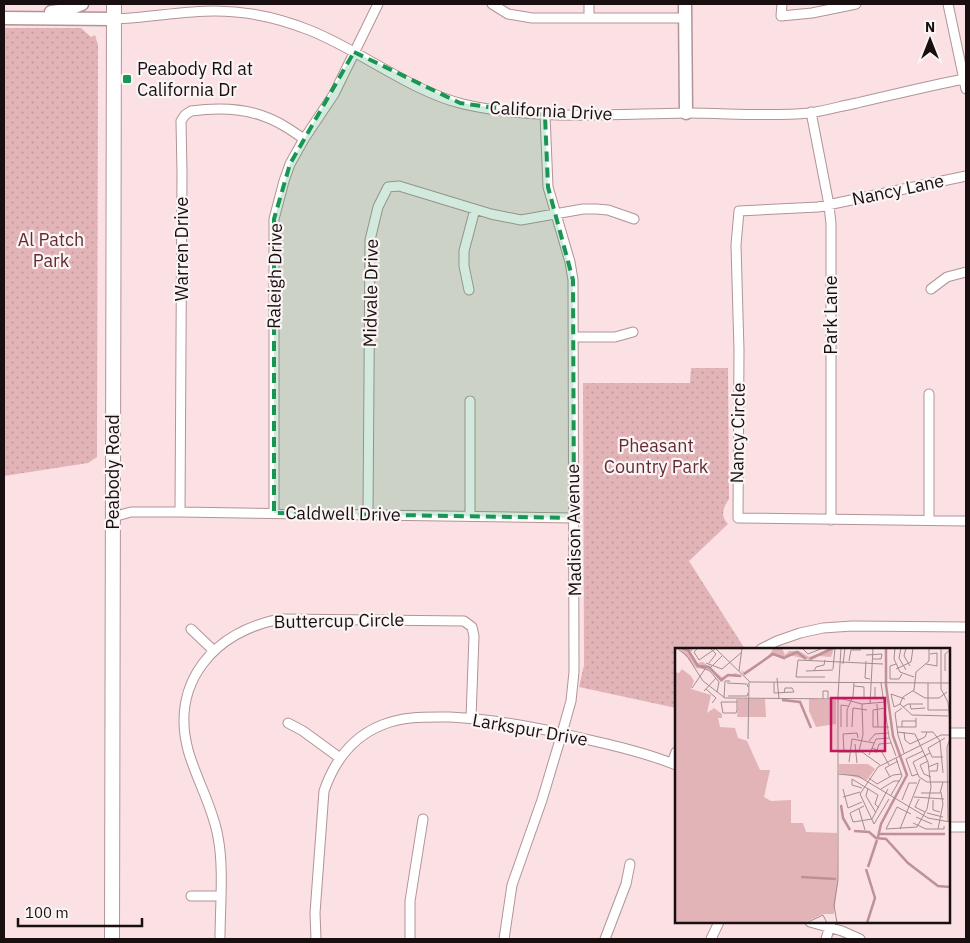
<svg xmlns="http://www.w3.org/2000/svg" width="970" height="943" font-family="'IBM Plex Sans',sans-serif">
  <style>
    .park { fill: url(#park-dots) }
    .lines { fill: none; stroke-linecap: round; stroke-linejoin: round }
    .street-casing { stroke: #b19496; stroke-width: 11 }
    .secondary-casing { stroke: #b19496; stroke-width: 15 }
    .primary-casing { stroke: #b19496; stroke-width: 16 }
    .street { stroke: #fff; stroke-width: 9 }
    .secondary { stroke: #fff; stroke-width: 12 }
    .primary { stroke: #fff; stroke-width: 14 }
    .marked { fill: #199653; fill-opacity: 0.2; stroke: #199653; stroke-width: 4; stroke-dasharray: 10 6; stroke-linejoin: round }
    .poi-dot { fill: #199653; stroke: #faf4f4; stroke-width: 2 }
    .labels { text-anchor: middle; stroke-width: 4.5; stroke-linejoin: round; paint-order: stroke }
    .poi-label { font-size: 18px; fill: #190f10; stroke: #faf4f4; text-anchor: start }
    .street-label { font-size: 18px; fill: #190f10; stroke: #faf4f4 }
    .park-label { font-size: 18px; fill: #652a34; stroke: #faf4f4 }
    .inset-river { fill: none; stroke: #bf9196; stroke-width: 2.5 }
    .inset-road { fill: none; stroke: #a18d8f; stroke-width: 1 }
    .view { fill: #c2185b; fill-opacity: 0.15; stroke: #c2185b; stroke-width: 2.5 }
    .inset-edge { fill: none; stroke: #190f10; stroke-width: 2.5 }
  </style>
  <defs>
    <pattern id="park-dots" width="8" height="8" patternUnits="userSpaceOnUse" patternTransform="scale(1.25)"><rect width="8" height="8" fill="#e2b4b8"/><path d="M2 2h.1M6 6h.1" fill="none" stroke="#c19a9d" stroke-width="1.8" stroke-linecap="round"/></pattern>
  </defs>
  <rect width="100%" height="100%" fill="#fbe1e3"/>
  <path class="park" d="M4 28H81L91 37 95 35 98 45 97 457 88 463 4 476Z
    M691 368H728L729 499C723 508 720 516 728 524L689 561 745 649H676V708L579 687 584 665 583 383H690Z"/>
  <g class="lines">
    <g class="street-casing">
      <path id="street" d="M492 4 508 14 532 18H685
        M782 4 781 16 812 13 856 4
        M948 4 966 89
        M589 17V4
        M114 19C148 18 181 11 215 11 247 11 279 18 309 30 360 50 410 91 463 104 537 121 612 114 686 113 727 113 769 117 809 113 825 111 841 106 857 103 892 95 928 86 964 79
        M811 112 829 205 831 224V520
        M966 176 818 207 739 211 736 245 739 350 738 518 966 521
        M931 289 947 277 966 272
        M469 290 464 266V251L475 209
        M573 337H615L633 332
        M929 394V520
        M470 401V516
        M180 512 182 173 181 121 185 115 191 111C214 108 241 108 263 116 278 121 291 130 304 139
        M274 513V219L284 181 290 164 304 139 334 94 378 4
        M368 514 370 240 378 207 388 187 399 186 491 214 521 220 583 209H596L608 210 634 219
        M113 517 131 512H180L574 518
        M191 629 213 650
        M761 649 777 641 800 633 823 628 852 626 966 627
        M288 723 303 731 340 758
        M949 733H966
        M672 763 676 752
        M949 827H966
        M191 896H220
        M810 922 842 931 860 939
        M220 939C220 907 224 868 218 837 213 807 196 779 188 750 170 682 215 631 280 619L464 621 472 627 474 636 471 718
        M316 939 315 913 324 791C334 762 352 737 382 725 404 716 426 717 450 717 493 719 535 727 577 737 611 745 644 752 676 765
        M410 939V901L423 819
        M504 939 512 885 542 800 562 733 571 701 574 672 573 280 570 262 548 187 545 115
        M605 939 626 884 630 864
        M711 939 719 922
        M826 939 831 923"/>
    </g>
    <g class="secondary-casing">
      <path id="secondary" d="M685 4 686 113
        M51 12 67 10 82 4
        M4 18 114 19"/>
    </g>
    <g class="primary-casing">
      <path id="primary" d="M112 939 114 4"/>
    </g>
    <use href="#street" class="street"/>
    <use href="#secondary" class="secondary"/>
    <use href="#primary" class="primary"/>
  </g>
  <path class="marked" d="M354 52 460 103 545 115 548 187 573 280 574 518 274 513V219L290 164Z"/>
  <rect class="poi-dot" x="122" y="74" width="10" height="10" rx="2.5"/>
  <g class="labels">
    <g class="poi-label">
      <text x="137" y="75">Peabody Rd at<tspan x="137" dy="21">California Dr</tspan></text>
    </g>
    <g class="street-label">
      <text transform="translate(551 111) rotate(3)" y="6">California Drive</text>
      <text transform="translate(898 190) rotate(-12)" y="6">Nancy Lane</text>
      <text transform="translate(182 249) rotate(-90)" y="6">Warren Drive</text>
      <text transform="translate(275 276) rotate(-89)" y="6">Raleigh Drive</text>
      <text transform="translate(371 293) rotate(-89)" y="6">Midvale Drive</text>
      <text transform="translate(831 315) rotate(-90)" y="6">Park Lane</text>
      <text transform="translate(738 433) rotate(-89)" y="6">Nancy Circle</text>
      <text transform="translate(113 472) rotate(-90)" y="6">Peabody Road</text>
      <text transform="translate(343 514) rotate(1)" y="6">Caldwell Drive</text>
      <text transform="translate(574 530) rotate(-91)" y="6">Madison Avenue</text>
      <text transform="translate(339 621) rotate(-1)" y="6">Buttercup Circle</text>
      <text transform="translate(530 730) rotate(10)" y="6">Larkspur Drive</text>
    </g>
    <g class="park-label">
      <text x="51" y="246">Al Patch<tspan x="51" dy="21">Park</tspan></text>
      <text x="656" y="452">Pheasant<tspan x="656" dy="21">Country Park</tspan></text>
    </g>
  </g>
  <g transform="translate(675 648)">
    <rect width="275" height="275" fill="#fbe1e3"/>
    <path d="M7 21 16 28 19 33 16 41 36 47 32 65 39 60 47 66V70H43L45 79 60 80 63 90 72 93 85 122H95L89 149 96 153 116 152V175H128L131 184 162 185 163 233 159 266H148L129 275H0V24L4 25Z" fill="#e2b4b8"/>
    <path d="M4 0H19L16 4 22 15 28 14 48 30 60 25 68 29 53 28 47 34 36 22 21 20ZM99 0H107L110 7 114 3H124L134 9 159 0 156 9 142 8 135 12 114 7 111 10 109 7 110 12 98 7 69 28 66 22 69 24 91 11ZM14 45 15 49 17 46 19 49 13 53 14 57 19 56V60L1 67 0 55 6 48 9 52 10 46 13 50ZM24 68 38 71 24 78 17 76 18 85 13 83V79L6 82 11 86 8 87 0 86V71L7 72 2 76 4 81V75L17 69 23 73ZM27 76 32 77 30 84 38 80 43 88 34 92 33 97 53 94 57 103 61 100 59 95 63 97 62 90 72 93 66 97 65 106 70 105 66 111 76 110 79 118 68 119 65 126 70 131 75 126H79V131H84L85 139 77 134 74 136 79 143 76 158 82 154 84 155 81 158H87L82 160 85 168 82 171 87 172 88 166 90 172 86 177 87 183 90 182 87 188 83 183 82 188 73 185 69 189 62 185 58 187 55 180 44 181 51 176 49 171 45 176 47 166 43 169 39 165 42 160 38 155 43 152 42 146 38 142 35 146 27 142V138L30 136 27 129 25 133 22 132V119L17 117 21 110 13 106 9 108 2 96 7 92 12 95 8 91H13L11 87H23L21 84H26ZM111 197 112 200 105 203 109 205V212H114L105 214 104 211 98 217 102 210 100 205 97 208 96 205 87 206 86 214 82 212 83 215 78 218 81 207 70 212 66 204 72 208 83 204 85 209V204L103 202Z" fill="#e2b4b8"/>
    <path d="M63 51H90L91 69H62ZM134 51 161 52V76L141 79 134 63ZM164 116H193L200 121 192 132 164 125Z" fill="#e2b4b8"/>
    <path class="inset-river" d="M6 0 13 2 23 18 34 19 46 32 53 27 66 28M135 11 158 0M69 26 98 6 109 10 122 4 131 11M107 52 125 54 136 80M166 157 168 170 175 182M179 183 194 184 201 190 211 191 233 215 263 238 275 239M204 186H270M203 189 206 176 232 127 218 88 211 37V0M193 219 202 192M191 221 200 250 192 275M126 229 161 231"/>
    <path class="inset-road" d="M23 0 19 4 24 12 40 1M40 0 75 34 275 35M127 0 133 6 148 0M220 0 219 11 225 24 239 29M226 0 224 10 231 22M231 0 229 8 235 18M254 0V13L241 24 239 42 228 49 225 56 237 67 273 68M266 0V41L273 54 275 78M3 1 12 8 28 33 50 50 168 51 187 56 210 54M191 7 207 6 206 11H198M174 13 176 2H186M191 13 190 30 195 31M31 15 47 21 67 4M34 15 41 6 35 0M168 16 170 0M221 16 215 18V31H224L227 26M251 16 262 18V5L255 6M26 19 35 23 44 34 42 44M36 19 47 8M158 21 160 0M221 21 236 14 238 0M64 23 67 0M131 23 158 22M139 23 141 19 149 17 150 12M270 23V6L275 2M150 29H121L123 12 208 16M102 30 104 51M99 34V45L119 44M52 35 72 36 73 39M206 35 214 89 221 108M253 35V62H273M179 38 189 39V51M200 39V51L209 49M17 40 30 21M31 41 41 50 37 55M29 43 41 30M238 43 250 50H264L272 44M109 45 110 40H117L119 44M53 48H72L73 45M49 50 50 33H55M62 51V62L61 65H48L46 54H62M148 51V43H153V51M195 56 198 0M202 56 203 79M225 56 219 59 216 46 230 51M235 56 236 61 250 60M228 59 233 56H248M211 60 198 62V79H214M227 60 220 65 223 87 229 105M166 79V57L173 58M172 79V62L178 48 179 35M177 79 178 60 192 62M222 79H241V70M227 79V73H241M222 84 240 86 253 114 256 139 252 161 242 179 211 181 222 159 236 166M229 84 230 92 235 96 250 89 252 84M246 84H258L265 93 268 125M73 91 74 34M194 93 200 86 214 85M180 96 182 115M197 100 207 104 214 117M184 103 188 87 187 56M163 104H187L205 117M169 104 168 86 182 85 183 90M201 105 204 96 216 95M255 105 238 114 244 129 252 134H275M194 107 201 91 214 90M268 109H257L253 100 270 90M253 113 245 117 249 126 256 129M174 114 177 91 199 95M253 119 263 115 262 123H255M163 126 183 128 253 170 275 174M243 126 237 128 231 111 248 103M215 129 210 120 223 113M194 130 202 136 218 127 227 126M187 140 177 137V131L203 147 200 156 204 160M193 140 191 148 201 165M168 141 173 160 187 154M206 141 219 133H225M246 145H265L268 134M216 147 227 128 221 110M168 149 185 144M239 149 269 151M244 151 240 159 250 164M227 152 234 135H242M258 152V162L265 164M189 158 175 165 178 174 197 171 213 141M184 161 190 182M252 165 268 169M241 169 257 176M273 174 272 99 275 91M238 175 251 181H269V178M199 176 185 146 203 119 266 87H275M199 176 214 151M225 181 245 131M263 181 268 156 266 144M131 275 148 267 152 275M162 275 159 257 163 232V48L166 0"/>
    <path class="view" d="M156 50H210V103H156Z"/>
    <rect width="275" height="275" class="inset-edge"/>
  </g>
  <rect width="970" height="943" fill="none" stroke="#190f10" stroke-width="10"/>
  <g transform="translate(930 40)" stroke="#faf4f4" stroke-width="4" paint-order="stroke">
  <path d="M0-4L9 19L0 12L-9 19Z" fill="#190f10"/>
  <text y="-8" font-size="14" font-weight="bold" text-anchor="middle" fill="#190f10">N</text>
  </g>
  <path d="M18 918v8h124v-8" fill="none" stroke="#190f10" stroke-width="2.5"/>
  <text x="25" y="918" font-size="15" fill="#190f10" stroke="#faf4f4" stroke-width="4" paint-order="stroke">100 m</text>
</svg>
